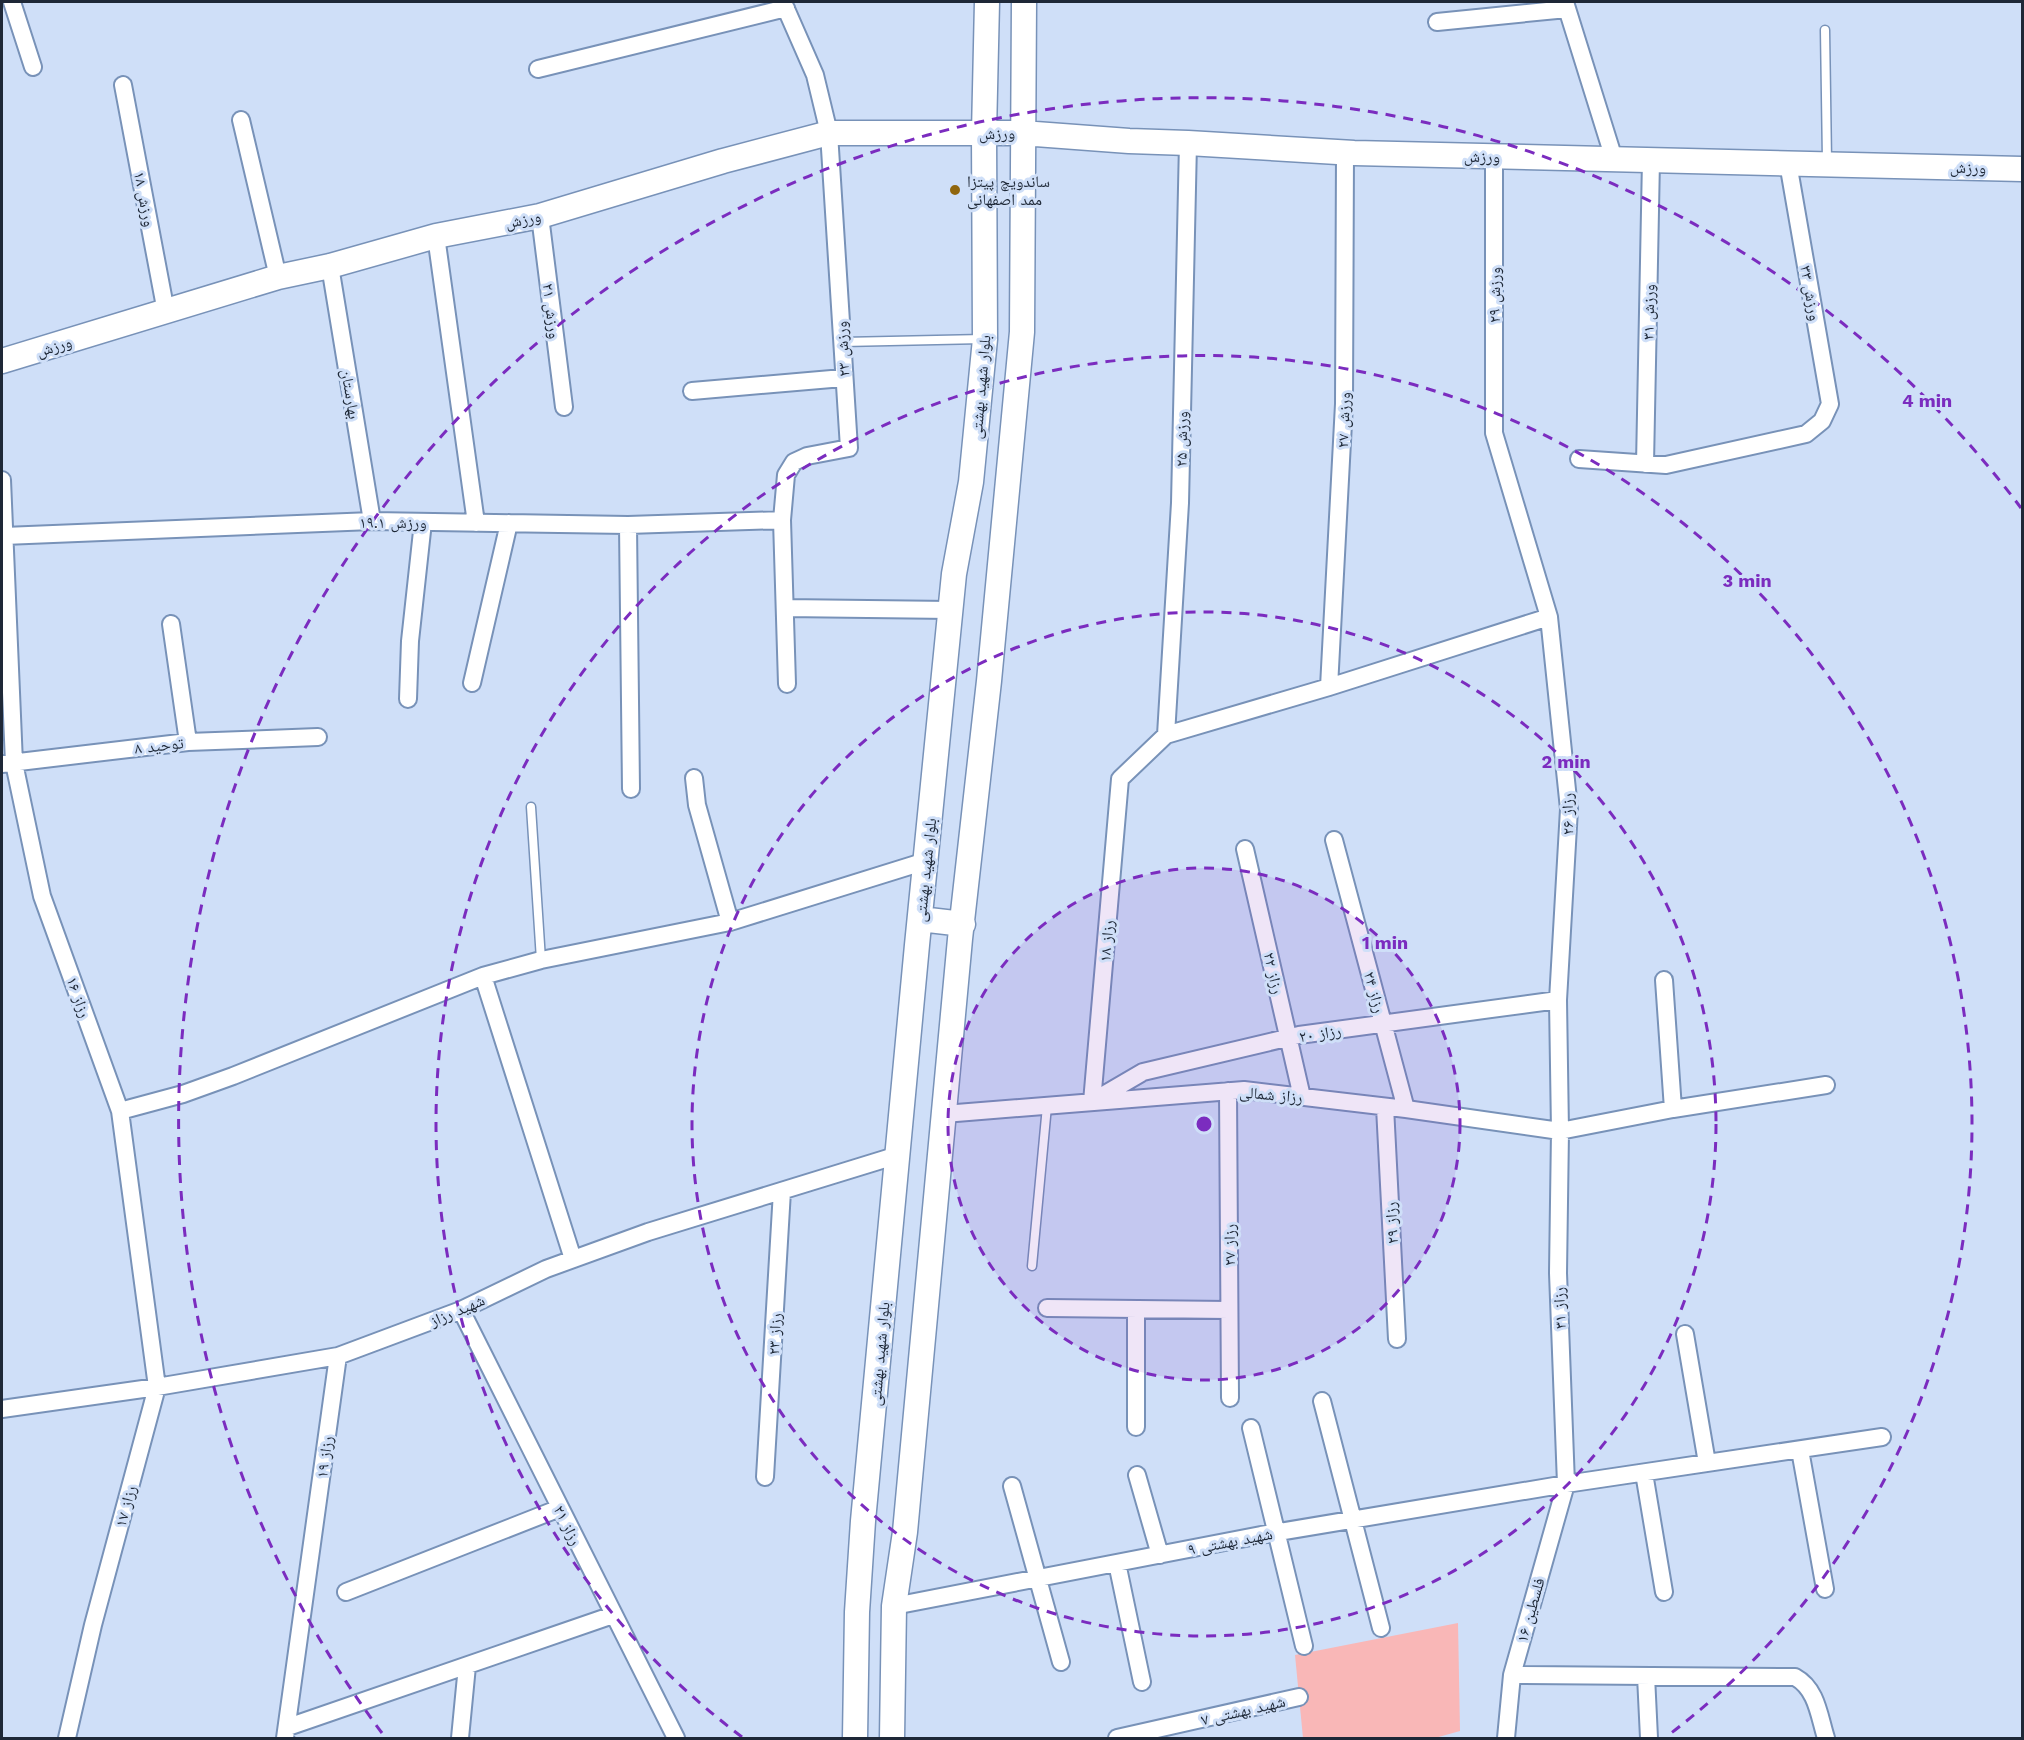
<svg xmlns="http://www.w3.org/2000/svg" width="2024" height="1740" font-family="'Work Sans','Noto Naskh Arabic',sans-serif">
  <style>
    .green { fill: #f9b7b7 }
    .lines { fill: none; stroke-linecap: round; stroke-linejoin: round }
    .lane-casing { stroke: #7892b8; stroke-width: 11 }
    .street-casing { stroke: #7892b8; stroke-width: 20 }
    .secondary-casing { stroke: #7892b8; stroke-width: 27 }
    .lane { stroke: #fff; stroke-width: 8 }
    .street { stroke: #fff; stroke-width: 16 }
    .secondary { stroke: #fff; stroke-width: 24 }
    .ring { fill: none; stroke: #7b2cbf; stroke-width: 3; stroke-dasharray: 10 8 }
    .poi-dot { fill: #90660e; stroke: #cfdff8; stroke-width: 2 }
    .labels { text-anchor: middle; stroke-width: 6; stroke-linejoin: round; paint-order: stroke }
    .street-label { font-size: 16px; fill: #1e2837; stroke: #cfdff8 }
    .poi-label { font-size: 16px; fill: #1e2837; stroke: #cfdff8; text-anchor: start }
    .centre { fill: #7b2cbf; stroke: #cfdff8; stroke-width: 3 }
    .ring-label { font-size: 18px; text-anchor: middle; font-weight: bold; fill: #7b2cbf; stroke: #cfdff8; stroke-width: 6; stroke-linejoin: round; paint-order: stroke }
  </style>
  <rect width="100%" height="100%" fill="#cfdff8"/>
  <path class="green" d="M1458 1623 1460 1731 1435 1738H1303L1295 1655Z"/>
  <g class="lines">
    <g class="lane-casing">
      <path id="lane" d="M1825 30 1827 161
        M843 342 983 339
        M531 807 541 960
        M1032 1266 1047 1106"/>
    </g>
    <g class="street-casing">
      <path id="street" d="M12 2 33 67
        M783 2 815 75 829 133 849 448 807 456 794 462 786 475 782 520 787 684
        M1565 2 1614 159
        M1437 22 1567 9
        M538 69 786 8
        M123 85 166 312
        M241 120 278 277
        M1494 156V433L1549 617 1569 809 1558 1000 1560 1131 1558 1273 1566 1484 1512 1675 1506 1738
        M540 216 564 407
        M436 236 476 523
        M330 266 372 521
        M692 391 843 378
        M1579 459 1666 465 1806 434 1822 421 1830 404 1788 163
        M1645 464 1651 160
        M2 480 14 763 42 896 120 1111 157 1387 93 1625 67 1738
        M628 525 631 789
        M4 536 372 521 628 525 782 520
        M785 608 951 610
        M171 624 188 742
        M472 683 509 523
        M1329 687 1344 404 1345 153
        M408 699 410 641 423 522
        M1166 735 1180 503 1188 143
        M2 764 188 742 318 737
        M694 778 697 805 730 922
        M1334 840 1406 1109
        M1245 849 1302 1097
        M483 976 573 1259
        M1664 980 1673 1109
        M1228 1091 1230 1398
        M1095 1100 1143 1072 1299 1035 1558 1000
        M1092 1102 1120 779 1166 735 1329 687 1549 617
        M1385 1107 1397 1339
        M120 1111 183 1094 233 1076 483 976 541 960 730 922 926 861
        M944 1114 1244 1090 1406 1109 1560 1131 1673 1109 1826 1085
        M1047 1308 1229 1310
        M461 1310 676 1738
        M1685 1334 1707 1463
        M1322 1401 1381 1628
        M2 1409 157 1387 338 1356 461 1310 546 1269 648 1232 898 1155
        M1136 1427V1309
        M1251 1428 1304 1646
        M1800 1450 1825 1589
        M1644 1473 1664 1592
        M1137 1475 1160 1555
        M765 1477 782 1191
        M1012 1486 1061 1662
        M1117 1563 1142 1682
        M346 1592 560 1508
        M894 1606 1261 1535 1566 1484 1882 1437
        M1512 1675 1795 1677C1817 1689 1819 1716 1826 1738
        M1646 1676 1649 1738
        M288 1727 613 1615
        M285 1738 338 1356
        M460 1738 467 1666
        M1117 1738 1299 1697"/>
    </g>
    <g class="secondary-casing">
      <path id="secondary" d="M2 361 278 277 330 266 436 236 540 216 723 161 829 133H1022L1129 141 1188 143 1354 153 2022 169
        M920 919 963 924
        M855 1738 857 1612 863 1521 917 945 954 574 971 482 985 339 984 133 987 2
        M892 1738 894 1606 905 1532 960 939 989 681 1022 332 1024 2"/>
    </g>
    <use href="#lane" class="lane"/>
    <use href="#street" class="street"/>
    <use href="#secondary" class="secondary"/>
  </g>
  <circle cx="1204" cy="1124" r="256" fill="#7b2cbf" fill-opacity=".12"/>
  <g class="ring">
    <circle cx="1204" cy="1124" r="256"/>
    <circle cx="1204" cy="1124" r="512"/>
    <path d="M742 1737A768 768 0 1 1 1666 1737"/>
    <path d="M382 1733A1023 1023 0 0 1 2021 508"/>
  </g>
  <circle class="poi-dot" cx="955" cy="190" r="6"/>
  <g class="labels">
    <g class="street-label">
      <text transform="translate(997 133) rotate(-1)" y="6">ورزش</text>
      <text transform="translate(1482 156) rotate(1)" y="6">ورزش</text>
      <text transform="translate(1968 167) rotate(1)" y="6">ورزش</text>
      <text transform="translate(145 199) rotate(79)" y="6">ورزش ۱۸</text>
      <text transform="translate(523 219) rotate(-12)" y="6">ورزش</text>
      <text transform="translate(1811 293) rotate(80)" y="6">ورزش ۳۳</text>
      <text transform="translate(1494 295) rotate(-90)" y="6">ورزش ۲۹</text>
      <text transform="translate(552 311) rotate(83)" y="6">ورزش ۲۱</text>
      <text transform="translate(1648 312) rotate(-89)" y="6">ورزش ۳۱</text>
      <text transform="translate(54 346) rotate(-17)" y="6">ورزش</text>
      <text transform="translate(842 349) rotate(-93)" y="6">ورزش ۲۳</text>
      <text transform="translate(980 387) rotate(-85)" y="6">بلوار شهید بهشتی</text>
      <text transform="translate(351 394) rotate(81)" y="6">بهارستان</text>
      <text transform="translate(1343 420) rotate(-88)" y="6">ورزش ۲۷</text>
      <text transform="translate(1181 439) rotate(-89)" y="6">ورزش ۲۵</text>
      <text x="393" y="528">ورزش ۱۹.۱</text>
      <text transform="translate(159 745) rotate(-7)" y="6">توحید ۸</text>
      <text transform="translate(1567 814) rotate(-91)" y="6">رزاز ۲۶</text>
      <text transform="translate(925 870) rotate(-84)" y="6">بلوار شهید بهشتی</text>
      <text transform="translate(1106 941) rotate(-85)" y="6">رزاز ۱۸</text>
      <text transform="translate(1274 973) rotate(77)" y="6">رزاز ۲۲</text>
      <text transform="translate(1375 992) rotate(75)" y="6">رزاز ۲۴</text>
      <text transform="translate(79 997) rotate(70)" y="6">رزاز ۱۶</text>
      <text transform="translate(1320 1033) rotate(-9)" y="6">رزاز ۲۰</text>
      <text transform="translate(1271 1094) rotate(5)" y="6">رزاز شمالی</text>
      <text transform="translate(1391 1223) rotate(-93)" y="6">رزاز ۲۹</text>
      <text transform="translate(1229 1245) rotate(-90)" y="6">رزاز ۲۷</text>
      <text transform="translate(1559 1308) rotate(-92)" y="6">رزاز ۳۱</text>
      <text transform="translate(457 1310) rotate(-23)" y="6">شهید رزاز</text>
      <text transform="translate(774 1334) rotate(-87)" y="6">رزاز ۲۳</text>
      <text transform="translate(879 1354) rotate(-85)" y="6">بلوار شهید بهشتی</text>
      <text transform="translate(324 1457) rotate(-82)" y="6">رزاز ۱۹</text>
      <text transform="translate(125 1506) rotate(-75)" y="6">رزاز ۱۷</text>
      <text transform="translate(568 1525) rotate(64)" y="6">رزاز ۲۱</text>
      <text transform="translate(1230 1541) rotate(-11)" y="6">شهید بهشتی ۹</text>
      <text transform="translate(1530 1610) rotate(-74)" y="6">فلسطین ۱۶</text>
      <text transform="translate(1243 1710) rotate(-13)" y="6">شهید بهشتی ۷</text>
    </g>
    <g class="poi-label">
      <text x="967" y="187">ساندویچ پیتزا<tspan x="967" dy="18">ممد اصفهانی</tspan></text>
    </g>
  </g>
  <circle cx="1204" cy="1124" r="9" class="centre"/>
  <g class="ring-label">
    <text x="1927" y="407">4 min</text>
    <text x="1747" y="587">3 min</text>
    <text x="1566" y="768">2 min</text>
    <text x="1385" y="949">1 min</text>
  </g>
  <rect width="2024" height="1740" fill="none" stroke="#1e2837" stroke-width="6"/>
</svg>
